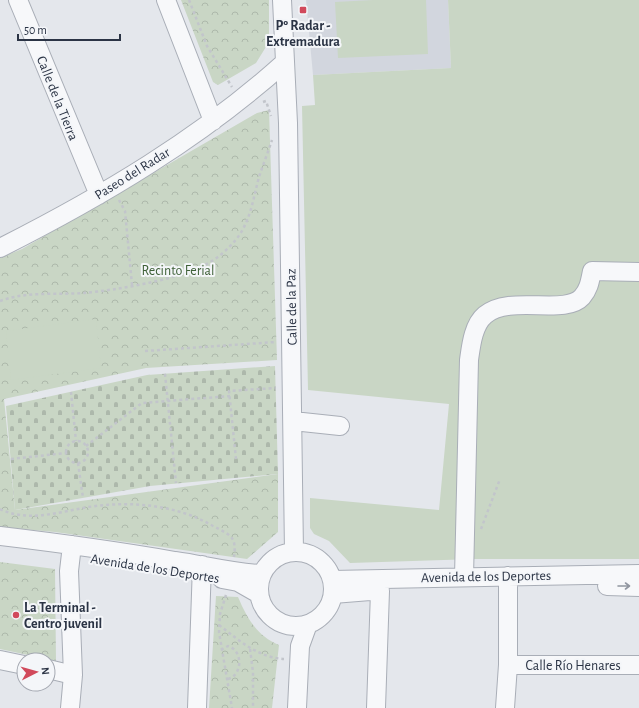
<svg xmlns="http://www.w3.org/2000/svg" width="639" height="708" font-family="'Alegreya Sans',sans-serif">
  <style>
    .built { fill: #d2d6de }
    .forest { fill: url(#forest-crowns) }
    .cemetery { fill: url(#cemetery-stones) }
    .garden { fill: #c9d6c5 }
    .lines { fill: none; stroke-linecap: round; stroke-linejoin: round }
    .minor-casing { stroke: #a9aeb7; stroke-width: 20 }
    .path { stroke: #c2c5cb; stroke-width: 2.5; stroke-dasharray: 3 3; stroke-linecap: butt }
    .minor { stroke: #f7f8fa; stroke-width: 18 }
    .oneway { stroke: #9196a0 }
    .poi-dot { fill: #d1495b; stroke: #f4f6f9; stroke-width: 1.5 }
    .labels { text-anchor: middle; stroke-width: 4; stroke-linejoin: round; paint-order: stroke }
    .poi-label { font-size: 14px; font-weight: bold; fill: #2b3445; stroke: #f4f6f9 }
    .street-label { font-size: 14px; fill: #2b3445; stroke: #f4f6f9 }
    .park-label { font-size: 14px; fill: #3f6138; stroke: #f4f6f9 }
  </style>
  <defs>
    <pattern id="forest-crowns" width="20" height="18" patternUnits="userSpaceOnUse"><rect width="20" height="18" fill="#c9d6c5"/><path d="M2 6a3 3 0 1 1 6 0M12 15a3 3 0 1 1 6 0" fill="none" stroke="#adb8ab"/></pattern>
    <pattern id="cemetery-stones" width="16" height="16" patternUnits="userSpaceOnUse"><rect width="16" height="16" fill="#c9d6c5"/><path d="M2 7V4a2 2 0 0 1 4 0v3zM10 15v-3a2 2 0 0 1 4 0v3z" fill="#adb8ab"/></pattern>
  </defs>
  <rect width="100%" height="100%" fill="#e4e7ec"/>
  <path class="built" d="M306 0H448L451 68 313 75Z"/>
  <path class="forest" d="M181 0H269V42L256 63 218 85 213 82Z
    M269 110 277 360 146 368 4 399 15 510 278 474V532L247 559 55 532 0 527V258L22 249 257 113Z
    M0 562 55 569 56 661 0 649Z
    M216 596 238 597C247 618 257 636 279 645L272 708H209Z"/>
  <path class="cemetery" d="M275 366 278 474 150 486 15 510 6 406 147 375Z"/>
  <path class="garden" d="M373 0H426L428 54 338 58 335 2Z
    M448 0H639V559H475L350 563 329 541 314 534 310 528V498L439 510 449 404 308 390 302 106 315 105 313 75 451 68Z
    M96 319 101 368 11 380 6 331Z"/>
  <g class="lines">
    <g class="minor-casing">
      <path id="minor" d="M18 0 99 195
        M166 0 213 121
        M282 0 288 123 294 552
        M0 248C101 197 201 138 285 62
        M293 421 340 426
        M0 536C59 543 117 551 175 561 204 565 232 573 262 574
        M259 589a37 37 0 1 1 74 0a37 37 0 1 1-74 0Z
        M464 577 469 360C471 346 473 325 485 315 510 294 565 316 582 297 589 289 590 281 592 271L639 272
        M222 579 238 582 259 594
        M332 580 639 574
        M607 586 639 587
        M333 594 370 591
        M0 660 24 665
        M508 665H639
        M48 669 73 675
        M70 708 73 675 69 571 72 545
        M197 708 202 565
        M297 708 300 646 308 624
        M376 708 380 591
        M505 708 508 665V576"/>
    </g>
    <path class="path" d="M189 0 207 46 232 87
      M263 102 266 101 271 116
      M119 200 125 211 132 285
      M0 301C27 291 56 295 84 293 117 290 174 280 203 266 218 259 235 244 243 229 252 212 254 195 259 177 263 165 268 152 272 140
      M145 351 276 342
      M165 374 176 483
      M71 392 76 441
      M66 452a11 11 0 1 1 22 0a11 11 0 1 1-22 0Z
      M86 446 142 403 230 396
      M11 459 66 453
      M236 459 229 391 276 388
      M78 463 83 498
      M0 509C26 522 56 513 83 508 126 500 176 504 213 526 230 535 237 536 234 557
      M481 529 500 479
      M226 595 220 614 219 632 232 708
      M219 625C240 641 257 657 284 659
      M250 649 253 672V708
      M221 650 228 646C243 650 243 675 228 679"/>
    <use href="#minor" class="minor"/>
  </g>
  <defs><path id="oneway-shaft" d="M-6 0H5M1.5-3L5.5 0L1.5 3" fill="none" stroke-width="1.6" stroke-linecap="round" stroke-linejoin="round"/></defs>
  <use class="oneway" href="#oneway-shaft" transform="translate(624 586)"/>
  <g class="poi-dot">
    <rect x="299" y="6" width="8" height="8" rx="2"/>
    <circle cx="16" cy="615" r="4"/>
  </g>
  <g class="labels">
    <g class="poi-label">
      <text x="303" y="30">Pº Radar -<tspan x="303" dy="16">Extremadura</tspan></text>
      <text x="24" y="612" text-anchor="start">La Terminal -<tspan x="24" dy="16">Centro juvenil</tspan></text>
    </g>
    <g class="street-label">
      <text transform="translate(58 98) rotate(68)" y="5">Calle de la Tierra</text>
      <text transform="translate(132 173) rotate(-32)" y="5">Paseo del Radar</text>
      <text transform="translate(291 307) rotate(-91)" y="5">Calle de la Paz</text>
      <text transform="translate(155 568) rotate(9)" y="5">Avenida de los Deportes</text>
      <text transform="translate(486 576) rotate(-1)" y="5">Avenida de los Deportes</text>
      <text x="573" y="670">Calle Río Henares</text>
    </g>
    <g class="park-label">
      <text x="178" y="275">Recinto Ferial</text>
    </g>
  </g>
  <g transform="translate(36 672) rotate(84)"><circle r="19" fill="#f4f6f9" stroke="#a4a8b1"/>
  <path d="M0-3L7 15L0 10L-7 15Z" fill="#d1495b"/>
  <text y="-6" font-size="11" font-weight="bold" text-anchor="middle" fill="#2b3445">N</text>
  </g>
  <path d="M18 34v6h102v-6" fill="none" stroke="#2b3445" stroke-width="2"/>
  <text x="24" y="34" font-size="12" fill="#2b3445" stroke="#f4f6f9" stroke-width="3" paint-order="stroke">50 m</text>
</svg>
